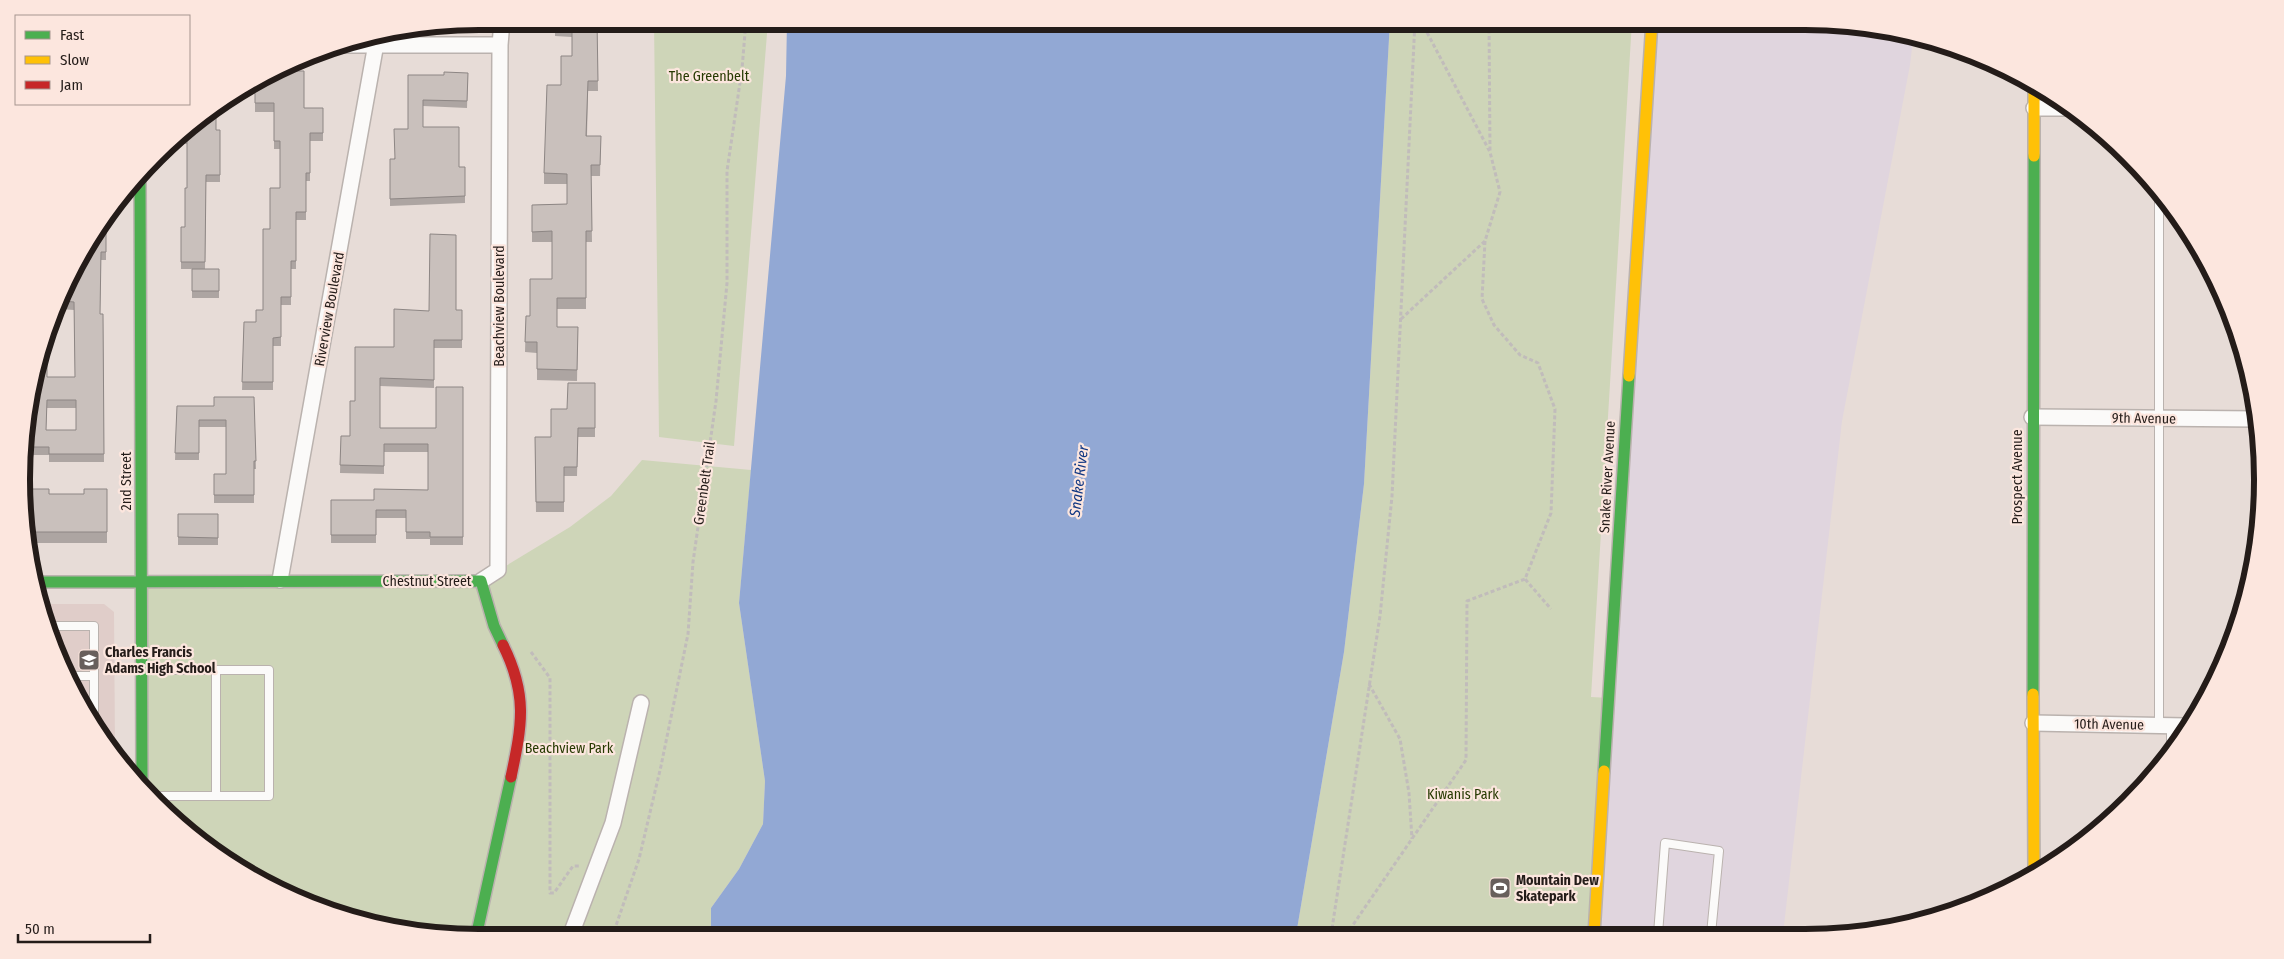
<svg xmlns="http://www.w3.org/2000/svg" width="2284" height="959" font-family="'Fira Sans Condensed',sans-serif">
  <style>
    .commercial { fill: #e0d5de }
    .education { fill: #e0cdc9 }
    .green { fill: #ced5b8 }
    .water { fill: #92a8d4 }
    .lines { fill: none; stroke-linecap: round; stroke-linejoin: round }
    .lane-casing { stroke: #bab2ae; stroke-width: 10 }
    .street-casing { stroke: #bab2ae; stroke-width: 18 }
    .fast-casing { stroke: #bab2ae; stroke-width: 14 }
    .slow-casing { stroke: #bab2ae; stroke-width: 14 }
    .jam-casing { stroke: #bab2ae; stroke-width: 14 }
    .path { stroke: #c1bcbb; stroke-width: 3; stroke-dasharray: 4 2.5; stroke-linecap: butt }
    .lane { stroke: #fbfaf9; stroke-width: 8 }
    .street { stroke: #fbfaf9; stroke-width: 15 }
    .fast { stroke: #4caf50; stroke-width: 11 }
    .slow { stroke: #ffc107; stroke-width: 11 }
    .jam { stroke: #c62828; stroke-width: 11 }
    .wall { fill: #ada5a2; fill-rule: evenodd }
    .building { fill: #c9c0bc; stroke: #8d8684; fill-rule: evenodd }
    .labels { text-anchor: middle; stroke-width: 4.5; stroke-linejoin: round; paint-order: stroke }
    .park-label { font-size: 14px; fill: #273a02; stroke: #fce6de }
    .street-label { font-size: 14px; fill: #241c19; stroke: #fce6de }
    .poi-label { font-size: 14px; font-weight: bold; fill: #241c19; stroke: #fce6de; text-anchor: start }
    .water-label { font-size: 15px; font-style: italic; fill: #0f3682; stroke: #fce6de }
    .rim { fill: none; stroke: #241c19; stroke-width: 6 }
  </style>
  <rect width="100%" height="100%" fill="#e7dcd7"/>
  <path class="commercial" d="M1652 21H1805L1913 39 1910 65 1842 421 1783 934 1594 935Z"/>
  <path class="education" d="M43 604H104L114 612 115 748 83 708Z"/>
  <path class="green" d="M654 21H768L734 446 659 437Z
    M1390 21H1632L1591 697 1609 698 1594 935H1296L1344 652 1364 484Z
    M642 460 751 470 739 603 765 781 763 824 739 869 711 908V937L479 938 332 913 251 876 178 824 142 781V581H481L570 527 611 496Z"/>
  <path class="water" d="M787 21H1390L1364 484 1344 652 1296 935 711 937V908L739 869 763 824 765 781 739 603 786 76Z"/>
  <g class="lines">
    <g class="lane-casing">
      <path id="lane" d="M2159 191V725
        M51 626H94V723
        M143 670H216
        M70 676H94
        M2171 725V753
        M155 796H269V670H216V796
        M1658 934 1665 843 1719 851 1711 934"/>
    </g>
    <g class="street-casing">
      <path id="street" d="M338 45H500
        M2034 108H2069
        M2032 417 2257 419
        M280 580 377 38
        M481 581 498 570 500 45 502 21
        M2033 723 2185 726
        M570 937 613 823 641 703"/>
    </g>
    <g class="fast-casing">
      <path id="fast" d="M140 180 142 781
        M35 582 481 581 494 626 503 645
        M2033 694 2034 156
        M1604 771 1629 376
        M476 937 511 777"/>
    </g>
    <g class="slow-casing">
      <path id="slow" d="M2034 156V83
        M1629 376 1652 21
        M2033 694 2034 872
        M1594 935 1604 771"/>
    </g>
    <g class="jam-casing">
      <path id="jam" d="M503 645C528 695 522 725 511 777"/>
    </g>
    <path class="path" d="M1421 21 1490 152 1489 21
      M1485 241 1482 299 1494 325 1520 355 1538 363 1555 409 1551 513 1525 579 1551 609
      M1401 319 1485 241 1500 192 1490 152
      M531 652 550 678V893H554L573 866H580
      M1369 684 1400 739 1409 793 1412 839
      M1331 935 1380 616 1392 496 1415 21
      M1346 935 1466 760 1467 601 1525 579
      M612 937 639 859 661 766 688 634 693 562 716 401 727 283V171L742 69 746 21"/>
    <use href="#lane" class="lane"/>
    <use href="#street" class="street"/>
    <use href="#fast" class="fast"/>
    <use href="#slow" class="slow"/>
    <use href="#jam" class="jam"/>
  </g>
  <path class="wall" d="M555 21H597L598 91H588L587 136H601L600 176H591L592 242H586V309H557V327H578L577 381 537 380V353L525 352 526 316H530L552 279V242H532V205L567 204V184H544V173L561 85 572 56V37L555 36Z
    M468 73 467 108 423 106V127L459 167H465V203L390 206V159H394L408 129V75H444Z
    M255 81 304 108H323V141H310V181H306V220H296V269H291V305H281V346H273V390H242L244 322H256L263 310 270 229 280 188V149H274V112H255Z
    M220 130V182H206L205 269H181V227H185L187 188V144H182V132Z
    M106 225V260H101L100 314H103L104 462H49V455H24L26 427H31L32 389H30L46 349 47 377H75L74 310 60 309 74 272H80ZM47 408H76V430H46Z
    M192 269H219V298H192Z
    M462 310V348H434V388L380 386V428H436L463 387V545H430V539H406V518H376V543H331V500H374L428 490V452H384V474L340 473 341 436H350L355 401 394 347 429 311Z
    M595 383V437H578L577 476H564V512H536L535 437H551L567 409Z
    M254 397 256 469H254V503H214V474H226V427H199V460H175L177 406H214Z
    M107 489V543H28L25 515 49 494H84Z
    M178 514H218V545H178Z"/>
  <path class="building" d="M555 21H597L598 81H588L586 136H601L600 165H591L592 231H586V298H557V327H578L577 370 537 369V342H525L526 316H530V279H552V231L532 232V205L567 204V174L544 173 547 85H561V56H572V26H555Z
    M276 71H304V108H323V133H310V173H306V212H296V261H291V297H281V337L273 338V382H242L244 322H256V310H263V229H270V188H280V141H274V103H255V81Z
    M444 72 468 73 467 101 423 100V127H459V167H465V196L390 199V159H395L394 129H408V75H444Z
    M213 109H216V130H220V175H206L205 262H181V227H185V188H187V136H182V132Z
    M103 225H106V252H101L100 314H103L104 454H49V447H24L26 427H31L32 386 46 349H47V377H75L74 302 63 301 74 272H80V256L82 251ZM47 400H76V430H46Z
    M430 234 456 235V310H462V340H434V380L380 378V428H436V387H463V537H430V532H406V510H376V535H331V500H374V489L428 490V444H384V466L340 465 341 436H350V401H355V347H394V309L429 311Z
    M192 269H219V291H192Z
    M568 383H595V428H578L577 467H564V502H536L535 437H551V409H567Z
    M214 397H254L256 461H254V495H214V474H226V420H199V453H175L177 406H214Z
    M25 489H49V494H84V489H107V532H26L25 515Z
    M178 514H218V538L178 537Z"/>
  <defs>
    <g id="school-square" transform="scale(1.125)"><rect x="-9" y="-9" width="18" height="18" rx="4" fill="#685f5c" stroke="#fce6de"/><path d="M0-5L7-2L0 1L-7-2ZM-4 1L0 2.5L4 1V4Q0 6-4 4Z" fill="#fff"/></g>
    <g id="stadium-square" transform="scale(1.125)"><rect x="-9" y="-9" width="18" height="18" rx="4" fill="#685f5c" stroke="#fce6de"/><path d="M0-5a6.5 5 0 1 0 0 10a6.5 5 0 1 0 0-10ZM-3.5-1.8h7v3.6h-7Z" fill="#fff"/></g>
  </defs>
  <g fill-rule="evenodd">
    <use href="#school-square" x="89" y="660"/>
    <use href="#stadium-square" x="1500" y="888"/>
  </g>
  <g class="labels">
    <g class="park-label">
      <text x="709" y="81">The Greenbelt</text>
      <text x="569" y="753">Beachview Park</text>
      <text x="1463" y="799">Kiwanis Park</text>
    </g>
    <g class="street-label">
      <text transform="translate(499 306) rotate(-90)" y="5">Beachview Boulevard</text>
      <text transform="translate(329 309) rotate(-80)" y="5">Riverview Boulevard</text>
      <text transform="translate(2144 418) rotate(1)" y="5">9th Avenue</text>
      <text transform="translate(1607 477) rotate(-87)" y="5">Snake River Avenue</text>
      <text transform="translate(2017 477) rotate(-90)" y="5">Prospect Avenue</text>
      <text transform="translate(126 481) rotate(-90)" y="5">2nd Street</text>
      <text transform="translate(704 483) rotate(-82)" y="5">Greenbelt Trail</text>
      <text x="427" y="586">Chestnut Street</text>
      <text transform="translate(2109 724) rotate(1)" y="5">10th Avenue</text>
    </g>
    <g class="poi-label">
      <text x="105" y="657">Charles Francis<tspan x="105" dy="16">Adams High School</tspan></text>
      <text x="1516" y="885">Mountain Dew<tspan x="1516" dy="16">Skatepark</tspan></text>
    </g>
    <g class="water-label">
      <text transform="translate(1079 481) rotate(-83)" y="5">Snake River</text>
    </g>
  </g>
  <path d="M0 0H2284V959H0ZM479 30H1805A449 449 0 0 1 2254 479V480A449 449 0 0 1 1805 929H479A449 449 0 0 1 30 480V479A449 449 0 0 1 479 30Z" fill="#fce6de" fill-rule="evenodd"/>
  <path class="rim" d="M479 30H1805A449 449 0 0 1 2254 479V480A449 449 0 0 1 1805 929H479A449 449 0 0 1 30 480V479A449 449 0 0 1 479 30Z"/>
  <rect x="15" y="15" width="175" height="90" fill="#fce6de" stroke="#a6958f"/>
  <rect x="25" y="31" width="25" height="8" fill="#4caf50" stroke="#a6958f"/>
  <text x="60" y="40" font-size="15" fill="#241c19">Fast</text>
  <rect x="25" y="56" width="25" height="8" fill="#ffc107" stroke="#a6958f"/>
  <text x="60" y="65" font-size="15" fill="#241c19">Slow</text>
  <rect x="25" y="81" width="25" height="8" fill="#c62828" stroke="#a6958f"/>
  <text x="60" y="90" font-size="15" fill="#241c19">Jam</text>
  <path d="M18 934v8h132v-8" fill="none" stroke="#241c19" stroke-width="2.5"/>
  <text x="25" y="934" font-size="15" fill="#241c19" stroke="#fce6de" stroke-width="4" paint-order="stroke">50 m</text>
</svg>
